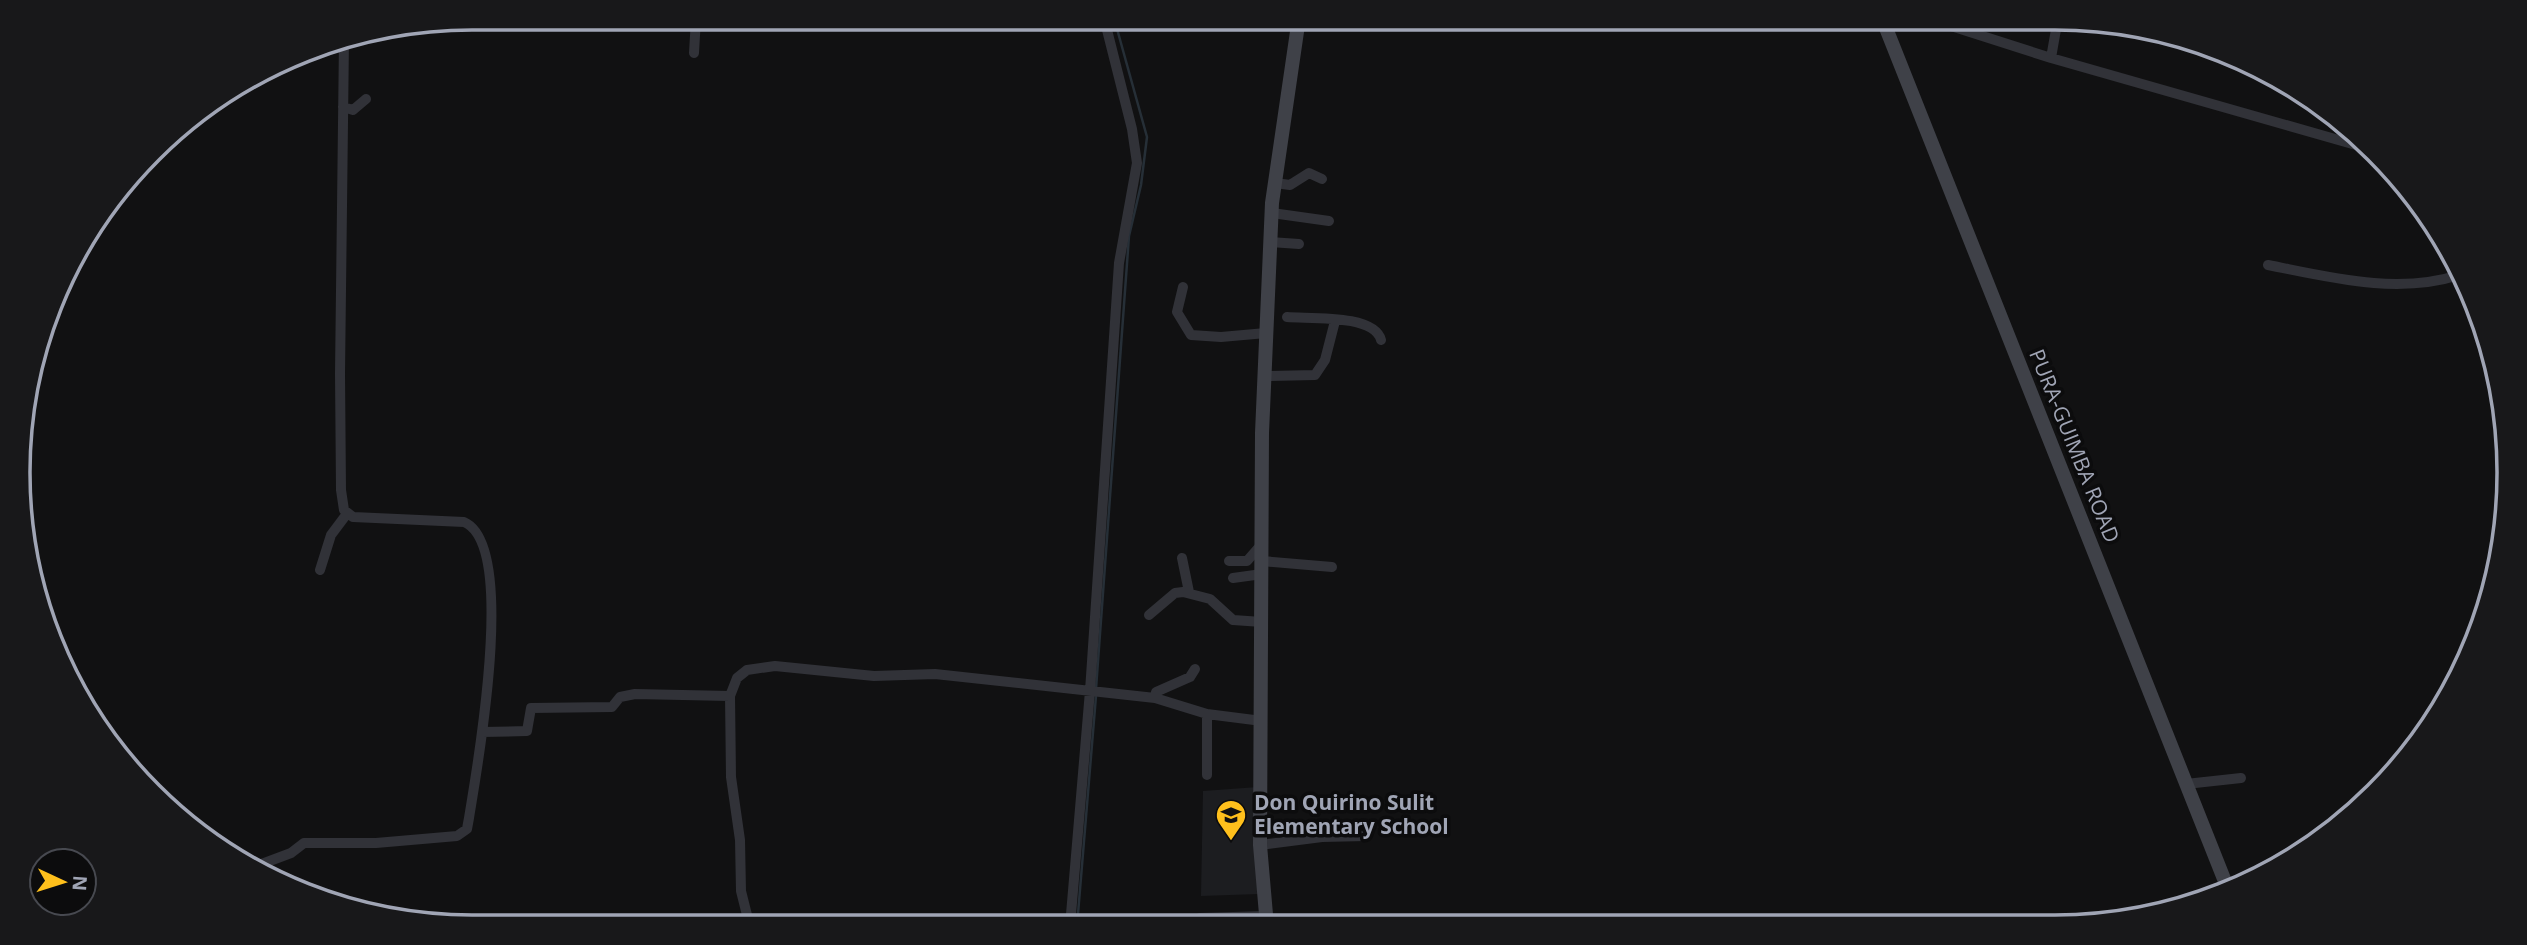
<svg xmlns="http://www.w3.org/2000/svg" width="2527" height="945" font-family="'Open Sans',sans-serif">
  <style>
    .built { fill: #1c1d20 }
    .lines { fill: none; stroke-linecap: round; stroke-linejoin: round }
    .stream { stroke: #262f37; stroke-width: 2.5 }
    .street { stroke: #313238; stroke-width: 10 }
    .secondary { stroke: #3f4148; stroke-width: 14 }
    .labels { text-anchor: middle; stroke-width: 7; stroke-linejoin: round; paint-order: stroke }
    .street-label { font-size: 21px; fill: #a0a5b5; stroke: #0c0c0d }
    .poi-label { font-size: 21px; font-weight: bold; fill: #a0a5b5; stroke: #0c0c0d; text-anchor: start }
    .rim { fill: none; stroke: #a0a5b5; stroke-width: 3.5 }
  </style>
  <rect width="100%" height="100%" fill="#111112"/>
  <path class="built" d="M1258 787 1259 894 1201 896 1203 791Z"/>
  <g class="lines">
    <path class="stream" d="M1096 689 1129 236 1141 185 1147 137 1114 18
      M1077 926 1096 696"/>
    <path class="street" d="M1926 18 2051 58 2363 147
      M694 53 696 18
      M2051 58 2058 18
      M343 107 353 110 366 99
      M1275 183 1290 185 1309 173 1322 179
      M1272 213 1329 221
      M1270 242 1299 244
      M2268 265C2329 277 2397 295 2459 275
      M1183 287 1177 312 1191 335 1221 337 1266 333
      M1287 317C1310 319 1374 314 1381 340
      M1265 376 1315 375 1325 360 1335 321
      M1182 558 1189 592
      M1229 561H1247L1261 545
      M1262 561 1332 567
      M320 570 331 535 346 515
      M1233 578 1262 574
      M1149 615 1175 593 1183 592 1210 599 1233 620 1262 622
      M1155 698 1156 692 1190 677 1195 669
      M1207 714V775
      M482 732 527 731 531 708 612 707 620 697 635 694 730 696
      M2186 784 2241 778
      M1260 845 1322 837 1366 836
      M259 865 291 853 304 843H376L457 836 467 829 469 818C477 768 518 545 464 522L353 517 344 510 341 490 340 374 344 39
      M1200 918 1266 916
      M1070 926 1090 691 1119 263 1137 163 1132 129 1104 18
      M750 927 741 891 740 840 731 777 730 696 737 678 747 670 775 666 874 676 935 674 1155 698 1207 714 1262 721"/>
    <path class="secondary" d="M1882 18 2228 889
      M1267 926 1260 845 1262 433 1272 203 1299 18"/>
  </g>
  <defs>
    <g id="school-pin" transform="scale(1.575)"><path d="M0 17L-7.5 6A9.5 9.5 0 1 1 7.5 6Z" fill="#ffc01c" stroke="#0c0c0d"/><path d="M0-5L7-2L0 1L-7-2ZM-4 1L0 2.5L4 1V4Q0 6-4 4Z" fill="#111"/></g>
  </defs>
  <g fill-rule="evenodd">
    <use href="#school-pin" x="1231" y="815"/>
  </g>
  <g class="labels">
    <g class="street-label">
      <text transform="translate(2074 446) rotate(68)" y="7">PURA-GUIMBA ROAD</text>
    </g>
    <g class="poi-label">
      <text x="1254" y="810">Don Quirino Sulit<tspan x="1254" dy="24">Elementary School</tspan></text>
    </g>
  </g>
  <path d="M0 0H2527V945H0ZM472 30H2055A442 442 0 0 1 2497 472V473A442 442 0 0 1 2055 915H472A442 442 0 0 1 30 473V472A442 442 0 0 1 472 30Z" fill="#18181a" fill-rule="evenodd"/>
  <path class="rim" d="M472 30H2055A442 442 0 0 1 2497 472V473A442 442 0 0 1 2055 915H472A442 442 0 0 1 30 473V472A442 442 0 0 1 472 30Z"/>
  <g transform="translate(63 882) rotate(94)"><circle r="33" fill="#0c0c0d" stroke="#474950" stroke-width="2"/>
  <path d="M0-5L12 26L0 18L-12 26Z" fill="#ffc01c"/>
  <text y="-10" font-size="19" font-weight="bold" text-anchor="middle" fill="#a0a5b5">N</text>
  </g>
</svg>
